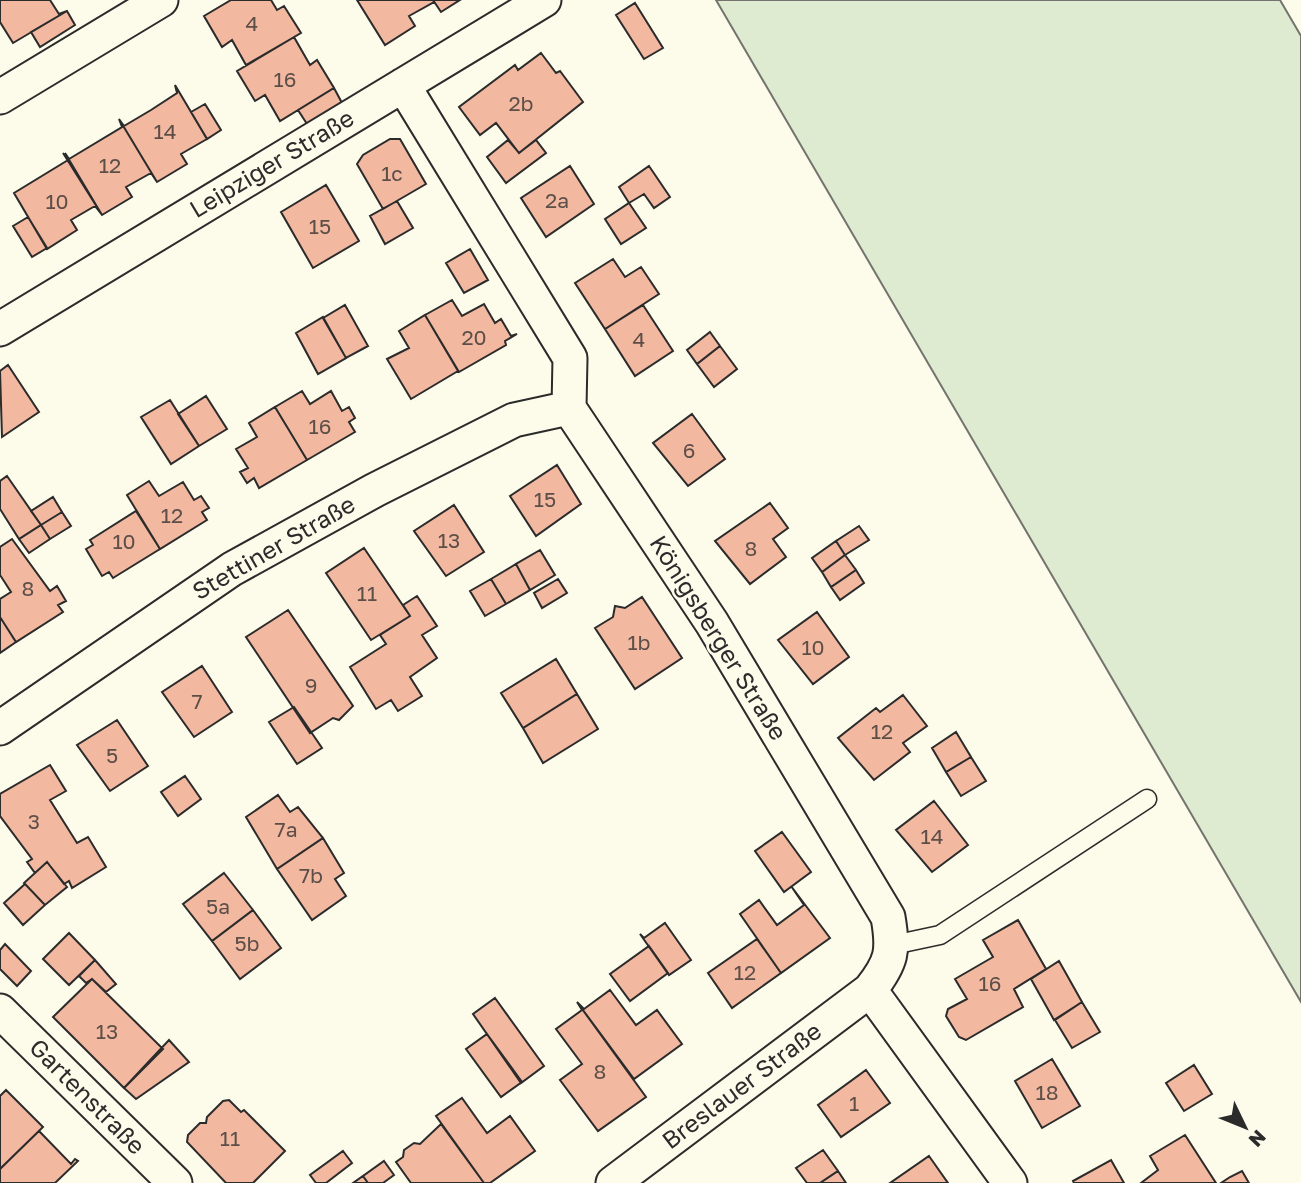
<svg xmlns="http://www.w3.org/2000/svg" width="1301" height="1183" font-family="'Golos Text',sans-serif">
  <style>
    .green { fill: #deebd1; stroke: #74746e; stroke-width: 2 }
    .building { fill: #f2b8a0; stroke: #2b2b2b; stroke-width: 2 }
    .lines { fill: none; stroke-linecap: round; stroke-linejoin: round }
    .service-casing { stroke: #2b2b2b; stroke-width: 21 }
    .minor-casing { stroke: #2b2b2b; stroke-width: 37 }
    .service { stroke: #fdfbea; stroke-width: 18 }
    .minor { stroke: #fdfbea; stroke-width: 33 }
    .labels { text-anchor: middle; stroke-width: 5; stroke-linejoin: round; paint-order: stroke }
    .number-label { font-size: 21px; fill: #5d4e48 }
    .street-label { font-size: 24px; fill: #2b2b2b; stroke: #fdfbea }
  </style>
  <rect width="100%" height="100%" fill="#fdfbea"/>
  <path class="green" d="M716 0H1280L1301 36V1002Z"/>
  <path class="building" d="M0 0H50L59 14 67 11 13 43 0 22Z
    M231 0H271L277 10 284 6 301 33 246 65 232 40 222 47 204 16Z
    M357 0H433L434 2 409 16 415 26 385 45Z
    M433 0H460L441 12Z
    M635 3 663 48 644 59 616 15Z
    M67 11 75 25 40 47 31 32Z
    M301 33 294 37 310 65 317 60 334 88 280 121 265 95 255 101 237 71Z
    M541 53 556 73 560 71 583 102 519 153 496 123 480 135 459 107 515 65 518 70Z
    M175 85 207 139 181 154 187 164 157 182 119 119 124 126 151 110 177 93Z
    M334 88 342 103 307 124 298 110Z
    M205 104 221 130 207 139 191 112Z
    M119 119 157 182 151 173 126 187 132 197 102 215 65 153 69 159 122 127Z
    M390 139H400L426 184 383 209 357 164 363 155Z
    M508 140 519 153 536 140 546 153 506 183 487 157Z
    M63 153 102 215 95 206 71 220 77 230 47 249 14 193 68 160Z
    M570 166 594 204 546 237 521 198Z
    M649 166 670 197 654 208 644 194 629 203 619 187Z
    M326 185 359 241 313 268 281 212Z
    M397 201 413 228 385 244 370 216Z
    M629 203 646 228 621 244 605 219Z
    M28 217 47 248 32 257 13 226Z
    M470 249 488 280 464 293 446 263Z
    M613 259 625 277 641 267 659 294 605 329 575 283Z
    M452 300 462 316 484 304 495 323 501 319 511 336 517 334 505 341 506 345 459 372 425 315Z
    M345 305 368 346 346 358 323 318Z
    M643 305 673 351 635 376 605 329Z
    M425 315 458 371 411 399 387 359 409 348 399 331Z
    M323 317 346 358 318 374 296 333Z
    M710 332 720 346 697 364 687 350Z
    M720 346 737 369 714 387 697 364Z
    M8 365 39 412 2 437 0 371Z
    M302 391 310 404 331 391 342 411 349 407 355 418 349 422 355 432 307 460 275 407Z
    M206 396 227 429 199 446 178 414Z
    M170 400 199 446 171 464 141 417Z
    M275 407 307 460 259 488 254 478 247 483 240 472 248 468 236 449 257 437 249 423Z
    M692 414 725 459 688 486 653 443Z
    M557 465 581 504 536 536 510 496Z
    M7 476 41 525 19 539 0 509V481Z
    M149 481 159 496 183 482 194 500 201 496 209 508 202 512 207 520 160 549 127 495Z
    M53 497 62 512 41 525 31 511Z
    M770 503 788 528 773 539 786 557 750 584 715 541Z
    M454 505 484 552 446 576 414 531Z
    M136 511 160 549 113 578 109 572 102 576 86 549 93 545 90 540Z
    M62 512 71 526 50 539 41 525Z
    M41 525 50 539 29 553 19 539Z
    M859 526 869 540 845 555 836 541Z
    M12 539 50 591 57 586 66 601 58 605 63 612 16 642 0 617V599L11 592 0 575V547Z
    M836 541 845 555 822 572 812 558Z
    M364 548 410 616 371 640 326 573Z
    M540 550 555 575 530 590 516 564Z
    M845 555 856 570 831 587 822 572Z
    M516 564 530 590 506 604 491 579Z
    M856 570 864 583 840 600 831 587Z
    M491 579 506 604 485 616 470 591Z
    M558 579 567 593 542 608 534 593Z
    M417 596 437 626 422 635 437 658 410 677 422 696 398 711 391 700 376 709 350 667 386 644 380 635 410 616 403 605Z
    M642 597 682 658 635 689 595 628 613 617 615 606 625 608Z
    M288 610 353 706 339 720 333 718 310 733 246 637Z
    M817 612 849 657 813 684 778 640Z
    M0 617 16 642 0 653Z
    M556 659 577 694 523 728 501 693Z
    M202 666 232 712 194 737 162 692Z
    M577 694 598 729 543 763 523 728Z
    M903 695 927 726 903 743 910 752 874 780 838 738 876 708 880 712Z
    M294 707 322 748 297 764 269 722Z
    M117 720 148 766 110 791 77 745Z
    M956 732 971 757 946 772 932 748Z
    M971 757 986 781 961 796 946 772Z
    M50 765 66 791 50 800 77 843 88 837 106 867 72 888 69 881 64 884 47 862 35 873 27 862 32 859 0 816V794Z
    M185 776 201 799 178 816 161 792Z
    M278 795 290 812 298 807 323 838 277 869 246 817Z
    M934 801 968 845 932 872 896 830Z
    M782 832 811 872 784 892 755 851Z
    M323 838 344 873 335 879 346 896 312 920 277 869Z
    M47 862 67 887 45 905 24 883Z
    M224 873 253 910 212 941 183 904Z
    M25 884 45 905 23 925 4 903Z
    M791 886 830 938 781 973 740 914 759 900 777 925 804 905Z
    M253 910 281 948 240 979 212 941Z
    M1018 920 1046 969 1014 989 1023 1007 966 1040 959 1037 946 1016 948 1009 967 999 955 979 993 957 983 940Z
    M665 923 691 960 669 975 640 934 644 938Z
    M69 933 95 960 69 985 43 959Z
    M757 939 781 973 732 1008 708 973Z
    M5 944 31 971 17 986 0 969V950Z
    M649 946 668 973 630 1001 610 974Z
    M95 960 116 984 106 992 92 979 86 983 79 976Z
    M1059 961 1082 1002 1054 1020 1031 979Z
    M92 979 163 1049 124 1088 53 1017Z
    M610 990 636 1025 657 1010 682 1044 634 1079 577 1002 584 1009Z
    M495 998 544 1066 521 1083 473 1014Z
    M577 1002 646 1097 598 1131 560 1080 582 1064 556 1029 582 1010Z
    M1082 1002 1100 1032 1072 1048 1055 1020Z
    M487 1034 522 1082 501 1097 466 1049Z
    M169 1040 189 1062 136 1099 124 1088Z
    M1052 1059 1080 1106 1042 1128 1015 1081Z
    M1194 1065 1212 1094 1184 1111 1166 1083Z
    M866 1070 890 1103 841 1137 818 1105Z
    M6 1090 43 1127 0 1169V1096Z
    M462 1098 487 1133 510 1116 535 1151 490 1183H484L436 1116Z
    M229 1100 241 1112 244 1110 285 1151 253 1183H226L187 1142 188 1135 200 1123H206L207 1117 223 1101Z
    M441 1124 484 1183H411L396 1162 403 1157 404 1150 414 1143 420 1144Z
    M39 1131 71 1164 75 1159 78 1161 55 1183H0V1169Z
    M1185 1135 1216 1183H1141L1158 1170 1150 1156Z
    M823 1150 838 1171 820 1183H807L796 1168Z
    M343 1151 352 1163 326 1183H316L310 1175Z
    M929 1156 948 1183H890Z
    M1111 1160 1124 1183H1074L1073 1181Z
    M384 1161 394 1175 383 1183H368L363 1176Z
    M838 1171 846 1183H820Z
    M1242 1171 1249 1183H1221L1230 1177Z
    M363 1176 368 1183H353Z"/>
  <g class="lines">
    <g class="service-casing">
      <path id="service" d="M893 945 940 935 1147 799"/>
    </g>
    <g class="minor-casing">
      <path id="minor" d="M403 85 570 358 569 408 712 623 888 917C894 951 892 962 870 990L613 1183
        M0 97 161 0
        M0 329 544 0
        M0 728 232 569 375 490 514 420 569 408
        M870 990 1010 1183
        M0 1011 175 1183"/>
    </g>
    <use href="#service" class="service"/>
    <use href="#minor" class="minor"/>
  </g>
  <g class="labels">
    <g class="number-label">
      <text x="252" y="31">4</text>
      <text x="285" y="87">16</text>
      <text x="521" y="111">2b</text>
      <text x="165" y="139">14</text>
      <text x="110" y="173">12</text>
      <text x="392" y="181">1c</text>
      <text x="557" y="208">2a</text>
      <text x="57" y="209">10</text>
      <text x="320" y="234">15</text>
      <text x="474" y="345">20</text>
      <text x="639" y="347">4</text>
      <text x="320" y="434">16</text>
      <text x="689" y="458">6</text>
      <text x="545" y="507">15</text>
      <text x="172" y="523">12</text>
      <text x="449" y="548">13</text>
      <text x="124" y="549">10</text>
      <text x="751" y="556">8</text>
      <text x="28" y="596">8</text>
      <text x="367" y="601">11</text>
      <text x="639" y="650">1b</text>
      <text x="813" y="655">10</text>
      <text x="311" y="693">9</text>
      <text x="197" y="709">7</text>
      <text x="882" y="739">12</text>
      <text x="112" y="763">5</text>
      <text x="34" y="829">3</text>
      <text x="286" y="837">7a</text>
      <text x="932" y="844">14</text>
      <text x="311" y="883">7b</text>
      <text x="218" y="914">5a</text>
      <text x="247" y="951">5b</text>
      <text x="745" y="980">12</text>
      <text x="990" y="991">16</text>
      <text x="107" y="1039">13</text>
      <text x="600" y="1079">8</text>
      <text x="1047" y="1100">18</text>
      <text x="854" y="1111">1</text>
      <text x="230" y="1146">11</text>
    </g>
    <g class="street-label">
      <text transform="translate(272 164) rotate(-31)" y="8">Leipziger Straße</text>
      <text transform="translate(274 548) rotate(-30)" y="8">Stettiner Straße</text>
      <text transform="translate(718 638) rotate(58)" y="8">Königsberger Straße</text>
      <text transform="translate(742 1086) rotate(-37)" y="8">Breslauer Straße</text>
      <text transform="translate(87 1097) rotate(45)" y="8">Gartenstraße</text>
    </g>
  </g>
  <g transform="translate(1245 1127) rotate(133)" stroke="#fdfbea" stroke-width="5" paint-order="stroke">
  <path d="M0-5L12 26L0 18L-12 26Z" fill="#2b2b2b"/>
  <text y="-10" font-size="19" font-weight="bold" text-anchor="middle" fill="#2b2b2b">N</text>
  </g>
</svg>
